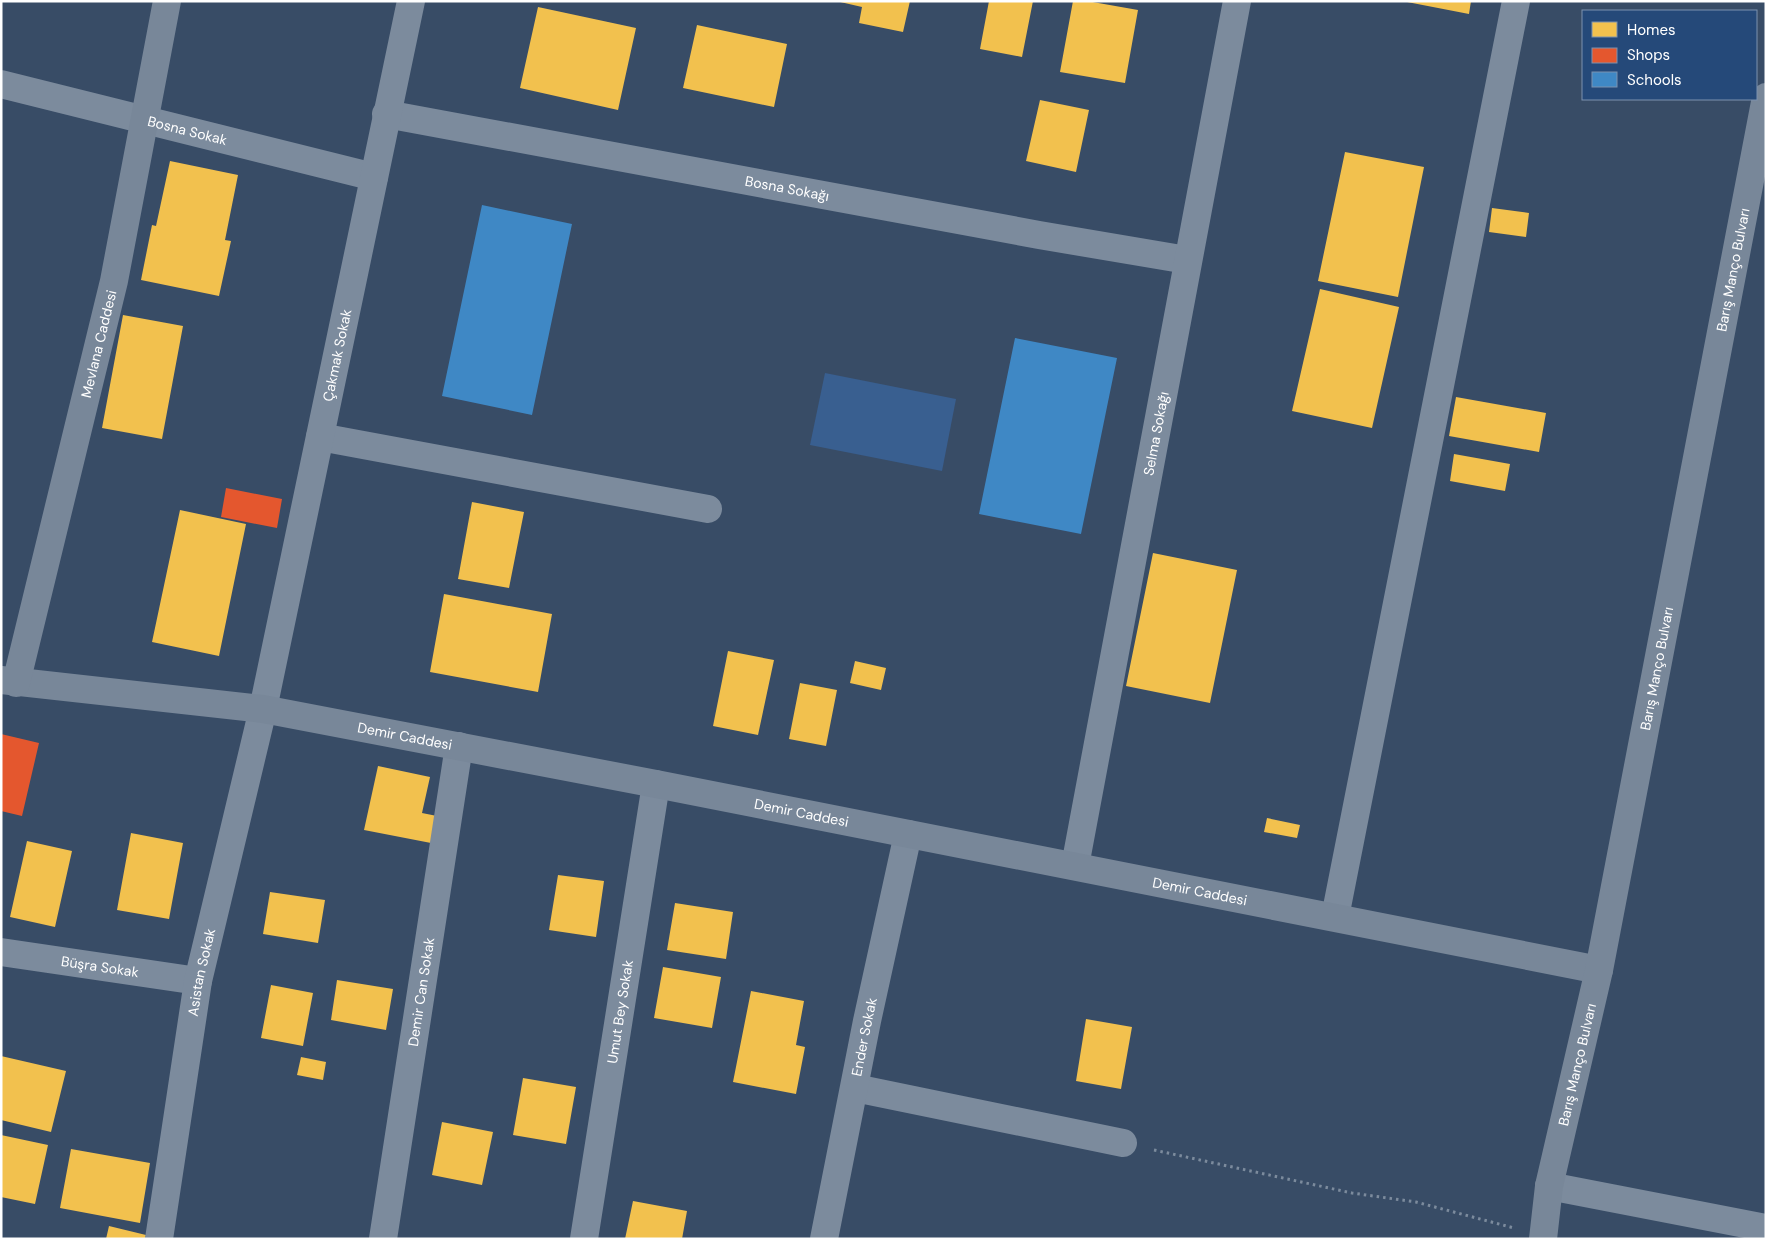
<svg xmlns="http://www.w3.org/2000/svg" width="1767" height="1240" font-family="'DM Sans',sans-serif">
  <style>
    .green { fill: #395f90 }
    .homes { fill: #f2c14e }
    .shops { fill: #e4572e }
    .schools { fill: #3f88c5 }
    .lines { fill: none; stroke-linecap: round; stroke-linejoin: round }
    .path { stroke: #7c8b9d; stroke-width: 3; stroke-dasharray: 2.5 4; stroke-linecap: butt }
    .street { stroke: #7c8b9d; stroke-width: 28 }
    .secondary { stroke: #788799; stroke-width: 28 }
    .labels { text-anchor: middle; stroke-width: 5; stroke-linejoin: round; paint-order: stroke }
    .street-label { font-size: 14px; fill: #fff; stroke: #254979 }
  </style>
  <rect width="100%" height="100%" fill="#384c66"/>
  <path class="green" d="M825 373 956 399 942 471 810 445Z"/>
  <path class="homes" d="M836 1H910L903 32 859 23 862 7Z
    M989 1H1033L1022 57 980 49Z
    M1073 1H1087L1138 10 1125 83 1060 72Z
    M1402 1H1471L1469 14Z
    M538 7 636 28 618 110 520 88Z
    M697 25 787 44 774 107 683 88Z
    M1040 100 1089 110 1076 172 1026 161Z
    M1345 152 1424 167 1398 297 1318 281Z
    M170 161 238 175 225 240 231 241 219 296 141 280 152 225 156 226Z
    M1492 208 1529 213 1526 237 1489 232Z
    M1320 289 1399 307 1372 428 1292 411Z
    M123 315 183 326 162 439 102 428Z
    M1456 397 1546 413 1539 452 1449 436Z
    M1454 454 1510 464 1505 491 1450 481Z
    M472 502 524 512 509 588 458 579Z
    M180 510 246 524 219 656 152 642Z
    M1153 553 1237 570 1210 703 1126 686Z
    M444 594 552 614 538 692 430 672Z
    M728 651 774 660 758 735 713 726Z
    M855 661 886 668 881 690 850 683Z
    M800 683 837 690 826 746 789 739Z
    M378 766 430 777 422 813 437 816 431 843 364 830Z
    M1267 818 1300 825 1297 838 1264 832Z
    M131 833 183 843 169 919 117 910Z
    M27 841 72 851 55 927 10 917Z
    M558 875 604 881 596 937 549 930Z
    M270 892 325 900 318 943 263 934Z
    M675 903 733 912 726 959 667 950Z
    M663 967 721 977 712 1028 654 1018Z
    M337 980 393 989 386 1030 331 1020Z
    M271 985 313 993 303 1046 261 1038Z
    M751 991 804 1001 796 1045 805 1047 796 1094 733 1082Z
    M1086 1019 1132 1027 1121 1089 1076 1081Z
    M1 1056 66 1071 51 1132 1 1120Z
    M301 1057 326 1062 323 1080 297 1075Z
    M523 1078 576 1087 566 1144 513 1135Z
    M442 1122 493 1132 482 1185 432 1175Z
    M1 1135 48 1145 35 1204 1 1197Z
    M71 1149 150 1163 140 1223 60 1208Z
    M633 1201 687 1211 682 1239H625Z
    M109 1226 146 1235 145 1239H106Z"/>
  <path class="shops" d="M226 488 282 499 277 528 221 517Z
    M1 734 39 743 22 816 1 811Z"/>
  <path class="schools" d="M482 205 572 224 532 415 442 396Z
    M1015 338 1117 358 1081 534 979 514Z"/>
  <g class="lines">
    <path class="path" d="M1154 1150 1352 1193 1416 1202 1514 1228"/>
    <g class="street">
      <path id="s1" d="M1 84 374 177"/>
      <path id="s2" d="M386 114 1039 235 1187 260"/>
      <path d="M320 437 708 509"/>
      <path id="s3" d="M1075 866 1237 1"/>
      <path d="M1335 917 1516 1"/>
      <path id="s4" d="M1 952 198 981"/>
      <path d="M855 1088 1123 1143"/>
      <path d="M1549 1186 1766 1228"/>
      <path id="s5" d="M159 1239 198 981 263 709 411 1"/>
      <path id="s6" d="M383 1239 459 746"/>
      <path id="s7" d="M584 1239 656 784"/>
      <path id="s8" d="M824 1239 867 1021 908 834"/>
    </g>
    <g class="secondary">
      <path id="s9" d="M1 680 263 709 656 784 1599 970"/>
      <path id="s10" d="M16 683 114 281 167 1"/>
      <path id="s11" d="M1543 1239 1549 1186 1599 970 1766 97"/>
    </g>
  </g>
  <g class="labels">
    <g class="street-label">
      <text dy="5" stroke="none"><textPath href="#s1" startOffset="192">Bosna Sokak</textPath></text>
      <text dy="5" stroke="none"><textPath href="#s2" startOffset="408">Bosna Sokağı</textPath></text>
      <text dy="5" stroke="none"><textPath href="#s11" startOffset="988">Barış Manço Bulvarı</textPath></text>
      <text dy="5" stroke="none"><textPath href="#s10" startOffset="349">Mevlana Caddesi</textPath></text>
      <text dy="5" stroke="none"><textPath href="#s5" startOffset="902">Çakmak Sokak</textPath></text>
      <text dy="5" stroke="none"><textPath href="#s3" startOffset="440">Selma Sokağı</textPath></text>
      <text dy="5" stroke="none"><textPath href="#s11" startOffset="582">Barış Manço Bulvarı</textPath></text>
      <text dy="5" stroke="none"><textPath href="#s9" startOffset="408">Demir Caddesi</textPath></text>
      <text dy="5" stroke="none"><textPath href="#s9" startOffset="812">Demir Caddesi</textPath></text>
      <text dy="5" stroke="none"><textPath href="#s9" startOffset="1218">Demir Caddesi</textPath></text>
      <text dy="5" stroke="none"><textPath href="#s4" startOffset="100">Büşra Sokak</textPath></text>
      <text dy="5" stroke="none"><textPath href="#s5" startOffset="270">Asistan Sokak</textPath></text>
      <text dy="5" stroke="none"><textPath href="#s6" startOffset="250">Demir Can Sokak</textPath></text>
      <text dy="5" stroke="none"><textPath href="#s7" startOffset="230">Umut Bey Sokak</textPath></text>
      <text dy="5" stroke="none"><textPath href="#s8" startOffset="206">Ender Sokak</textPath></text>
      <text dy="5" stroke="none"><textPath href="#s11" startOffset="178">Barış Manço Bulvarı</textPath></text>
    </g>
  </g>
  <rect width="1767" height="1240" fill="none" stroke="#ffffff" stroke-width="5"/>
  <rect x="1582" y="10" width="175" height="90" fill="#254979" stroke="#7c92af"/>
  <rect x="1592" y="22" width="25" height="15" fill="#f2c14e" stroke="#7c92af"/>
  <text x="1627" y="35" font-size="15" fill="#ffffff">Homes</text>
  <rect x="1592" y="48" width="25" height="15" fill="#e4572e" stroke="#7c92af"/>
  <text x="1627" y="60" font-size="15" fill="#ffffff">Shops</text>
  <rect x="1592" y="72" width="25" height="15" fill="#3f88c5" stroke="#7c92af"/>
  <text x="1627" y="85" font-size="15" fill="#ffffff">Schools</text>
</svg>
